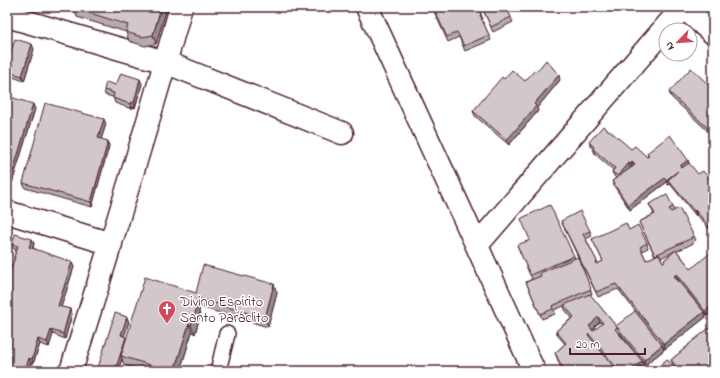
<svg xmlns="http://www.w3.org/2000/svg" width="720" height="378" font-family="'Indie Flower',sans-serif">
  <style>
    .lines { fill: none; stroke-linecap: round; stroke-linejoin: round }
    .service-casing { stroke: #4a1f2b; stroke-width: 18 }
    .minor-casing { stroke: #4a1f2b; stroke-width: 25 }
    .service { stroke: #fff; stroke-width: 15 }
    .minor { stroke: #fff; stroke-width: 22 }
    .wall { fill: #b5abaf; stroke: #4a1f2b; fill-rule: evenodd }
    .shaded-wall { fill: #938b8e; stroke: #4a1f2b }
    .building { fill: #d2c7cb; stroke: #4a1f2b; fill-rule: evenodd }
    .labels { text-anchor: middle; stroke-width: 3; stroke-linejoin: round; paint-order: stroke }
    .poi-label { font-size: 14px; fill: #4a1f2b; stroke: #fff; text-anchor: start }
  </style>
  <rect width="100%" height="100%" fill="#fff"/>
  <filter id="ink" filterUnits="userSpaceOnUse"><feTurbulence type="fractalNoise" baseFrequency=".025" numOctaves="2"/><feDisplacementMap in="SourceGraphic" scale="8" xChannelSelector="R" yChannelSelector="G"/><feConvolveMatrix kernelMatrix="1 2 1 2 8 2 1 2 1" color-interpolation-filters="sRGB"/></filter>
  <g filter="url(#ink)">
    <g class="lines">
      <g class="service-casing">
        <path id="service" d="M218 371 227 334"/>
      </g>
      <g class="minor-casing">
        <path id="minor" d="M367 7C423 129 479 249 534 371
          M7 16 165 62 342 133
          M7 212 111 244
          M477 245 683 7 713 33
          M71 371C109 250 147 129 181 7
          M649 371 713 321"/>
      </g>
      <use href="#service" class="service"/>
      <use href="#minor" class="minor"/>
    </g>
    <path class="wall" d="M432 7H478L483 19 482 20 491 40 465 51 459 37 448 42Z
      M482 7H506L513 22 493 32Z
      M74 8 166 11 156 44 145 46 129 41 126 32 77 17Z
      M34 49 24 81 7 75V64Z
      M537 71 560 80 537 108 538 111 509 145 475 116 473 111 504 79 525 81Z
      M142 84 135 108 132 107V109L115 103 113 97 105 95 104 90 116 85Z
      M713 89V136L671 97 669 92Z
      M7 96 35 109 12 183 7 181Z
      M106 124 101 139 109 146 92 207 25 188 23 183Z
      M589 142 631 149 647 157 648 156 647 153 688 160 711 231 697 215 696 216 670 184 668 185 667 182 630 210 614 186 612 181 616 178 614 176 612 172 613 170 595 154 593 149 591 147Z
      M649 204 673 207 674 210 694 236 696 240 693 242 694 243 677 251 691 269 713 257V311L707 316 678 279H677L706 317 665 349 618 289 598 297 579 258 592 294 590 295 616 326 662 345 664 350 645 365 619 332 644 366 637 371H564L561 368 555 353 565 344 558 336 556 331 572 318 565 310 564 306 554 310 555 314 542 319 526 282 532 279 517 245 574 256 575 259 578 257 561 221 590 231 592 236 586 239 598 264 603 261 592 239 629 230 647 243 648 248 642 251 646 260 655 256 639 222 654 214ZM675 251 664 260 665 261 663 262 661 258ZM600 322 602 324 593 331 592 330 596 327 595 326Z
      M32 239 34 244 33 248 74 267 61 307 70 309 72 314 65 339 53 334 49 347 40 344 33 364 31 363 28 371H7L14 258V257L16 250 14 249 12 244Z
      M196 293H277L268 327 200 307 199 312 200 316 195 334 192 332 180 371H144L124 365 122 359 118 371H97L129 322 124 336 126 339Z
      M689 344 713 371H678L673 365 671 360 689 345Z"/>
    <path class="shaded-wall" d="M161 7H164L166 11 156 44 153 35Z
      M32 44 34 49 24 81 22 76Z
      M559 75 560 80 537 108 538 111 509 145 507 140 534 104Z
      M140 79 142 84 135 108 134 103Z
      M131 102 132 107V109L130 104Z
      M33 104 35 109 12 183 11 178Z
      M104 119 106 124 100 143 98 138Z
      M108 141 109 146 92 207 91 202Z
      M688 160 689 165 682 170 680 166Z
      M632 162 634 167 632 169 631 164Z
      M629 163 630 168 619 181 618 176Z
      M678 171 680 176 668 180 670 184 668 185 666 180Z
      M665 178 667 182 630 210 628 205Z
      M695 210 697 215 696 216 694 211Z
      M713 223V229L711 231 709 226Z
      M32 239 34 244 31 252 29 247Z
      M72 262 74 267 60 311 58 306Z
      M676 274 678 279 676 280 674 276Z
      M274 284 277 293 268 327 265 318Z
      M197 298 200 307 199 312 200 316 195 334 191 325 194 307Z
      M713 305V311L707 316 705 311Z
      M70 309 72 314 65 339 63 334Z
      M704 312 706 317 665 349 664 344Z
      M127 317 129 322 123 340 121 335Z
      M598 317 600 322 595 326 596 327 591 331 589 326Z
      M189 324 192 332 180 371H174Z
      M51 330 53 334 49 347 47 342Z
      M126 337 127 342 121 356 122 359 118 371H115Z
      M38 339 40 344 33 364 32 359Z
      M662 345 664 350 645 365 644 360Z
      M29 358 31 363 28 371H25Z
      M642 361 644 366 637 371H629Z"/>
    <path class="building" d="M74 7H161L153 35 142 37 126 32 128 25 74 8Z
      M433 7H478L481 14 480 15 489 35 464 46 457 32 447 37Z
      M482 7H506L511 17 491 27Z
      M15 39 32 44 22 76 7 71V64Z
      M546 60 559 75 534 104 536 106 507 140 473 111 502 77 504 79 512 70 525 81 535 70 537 71Z
      M691 68 713 89V133L669 92Z
      M121 73 140 79 134 103 131 102 130 104 113 98 114 93 104 90 106 82 116 85Z
      M7 96 33 104 11 178 7 177Z
      M45 103 104 119 98 138 108 141 91 202 23 183Z
      M603 126 609 131V130L631 149 635 146 647 157 649 156 647 153 670 135 688 160 680 166 682 168 689 163 698 174 703 171 713 184V223L709 226 695 210 694 211 668 180 678 171 666 180 665 178 628 205 612 181 635 165 632 162 631 164 629 163 618 176 612 172 615 168 593 149 594 147 589 142Z
      M667 195 673 207 669 209 671 212 679 208 694 236 691 237 692 238 655 255 639 222 655 214 649 204Z
      M550 205 574 256 530 275 517 245 530 240 521 219 522 218Z
      M580 211 590 231 583 234 597 261 596 262 597 264 603 261 592 239 626 223 629 230 638 225 647 243 640 247 646 260 659 254 663 262 665 261 664 260 676 250 691 269 710 253 713 257V305L705 311 676 274 674 276 704 312 664 344 616 284 596 292 561 221Z
      M15 234 32 239 29 247 72 262 58 306 70 309 63 334 51 330 47 342 38 339 32 359 29 358 25 371H7V280L15 257H14L18 246 12 244Z
      M578 257 591 289 552 306 553 309 540 314 526 282 541 276 540 273Z
      M203 265 274 284 265 318 197 298 194 307H197L191 325 189 324 174 371H169L121 356 145 277 196 293Z
      M590 294 616 326 635 311 662 345 644 360 617 327 615 329 642 361 629 371H619L589 334 588 335 617 371H566L560 363 555 353 566 343 556 331 574 317 564 305ZM598 317 603 323 593 331 589 326 594 322V321Z
      M115 313 127 317 121 335 126 337 115 371H97Z
      M713 325V371H680L671 360 689 345V344Z
      M667 359 676 371H653Z"/>
  </g>
  <defs>
    <g id="church-pin" transform="scale(0.9)"><path d="M0 17L-7.5 6A9.5 9.5 0 1 1 7.5 6Z" fill="#d1495b" stroke="#fff"/><path d="M-1.2-6h2.4v3.5h3.3v2.4h-3.3V6h-2.4V-.1h-3.3v-2.4h3.3Z" fill="#fff"/></g>
  </defs>
  <g fill-rule="evenodd">
    <use href="#church-pin" x="167" y="309"/>
  </g>
  <g class="labels">
    <g class="poi-label">
      <text x="180" y="306">Divino Espírito<tspan x="180" dy="16">Santo Paráclito</tspan></text>
    </g>
  </g>
  <rect width="720" height="378" fill="none" stroke="#fff" stroke-width="24"/>
  <rect x="12" y="12" width="696" height="354" fill="none" stroke="#4a1f2b" stroke-width="1.5" filter="url(#ink)"/>
  <g transform="translate(678 42) rotate(245)"><circle r="19" fill="#ffffff" stroke="#b7a5aa"/>
  <path d="M0-3L7 15L0 10L-7 15Z" fill="#d1495b"/>
  <text y="-6" font-size="11" font-weight="bold" text-anchor="middle" fill="#4a1f2b">N</text>
  </g>
  <path d="M570 348v6h75v-6" fill="none" stroke="#4a1f2b" stroke-width="2"/>
  <text x="576" y="348" font-size="12" fill="#4a1f2b" stroke="#ffffff" stroke-width="3" paint-order="stroke">20 m</text>
</svg>
